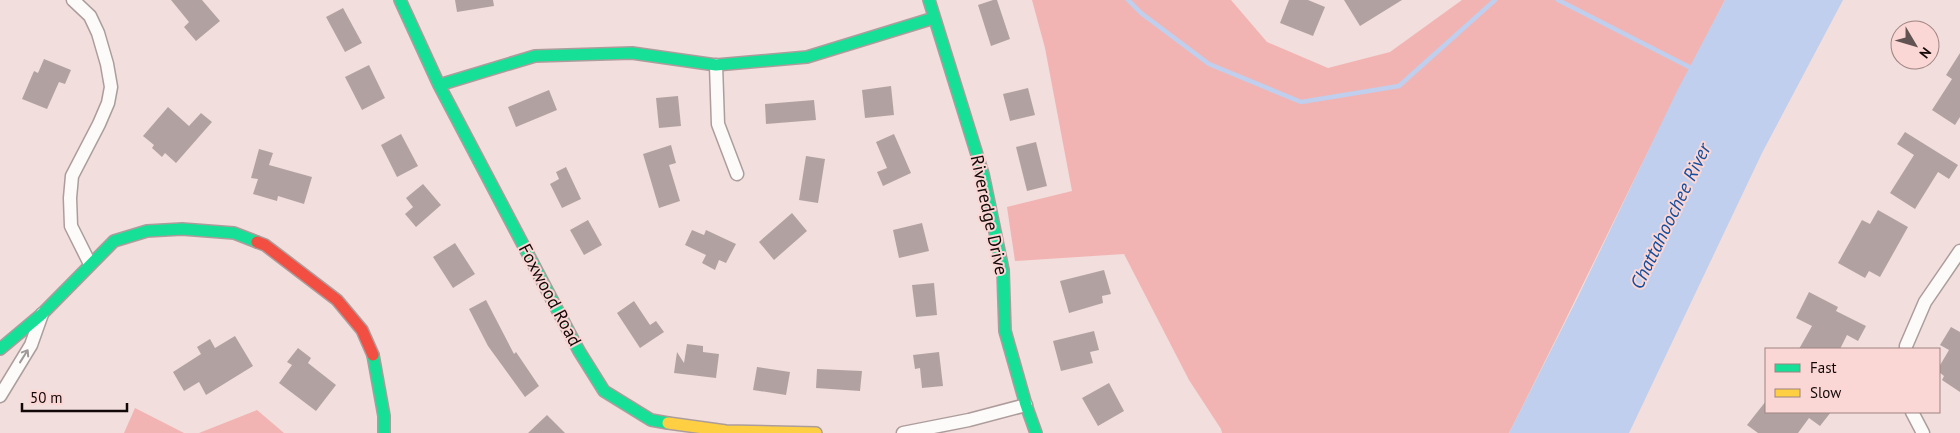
<svg xmlns="http://www.w3.org/2000/svg" width="1960" height="433" font-family="'PT Sans',sans-serif">
  <style>
    .forest { fill: #f1b4b2 }
    .water { fill: #c0cfed }
    .lines { fill: none; stroke-linecap: round; stroke-linejoin: round }
    .stream { stroke: #c0cfed; stroke-width: 4.5 }
    .building { fill: #b1a2a1 }
    .street-casing { stroke: #ac9d9c; stroke-width: 15 }
    .fast-casing { stroke: #ac9d9c; stroke-width: 14 }
    .slow-casing { stroke: #ac9d9c; stroke-width: 14 }
    .jam-casing { stroke: #ac9d9c; stroke-width: 14 }
    .street { stroke: #fdfafa; stroke-width: 12 }
    .fast { stroke: #16e098; stroke-width: 11 }
    .slow { stroke: #ffcf43; stroke-width: 11 }
    .jam { stroke: #f24e42; stroke-width: 11 }
    .oneway { stroke: #9f9999 }
    .labels { text-anchor: middle; stroke-width: 4; stroke-linejoin: round; paint-order: stroke }
    .street-label { font-size: 18px; fill: #130808; stroke: #fad6d4 }
    .water-label { font-size: 19px; font-style: italic; fill: #114da0; stroke: #fad6d4 }
  </style>
  <rect width="100%" height="100%" fill="#f2dedc"/>
  <path class="forest" d="M1032 0H1231L1267 42 1328 68 1390 52 1462 0H1725C1650 143 1582 289 1509 433H1222L1221 429 1189 380 1124 254 1015 261 1007 207 1072 191 1045 48Z
    M135 408 184 433H124Z
    M257 410 284 433H199Z"/>
  <path class="water" d="M1725 0H1843L1762 153 1629 433H1509L1577 299 1677 91Z"/>
  <g class="lines">
    <path class="stream" d="M1128 0 1141 13 1209 64 1301 102 1399 86 1495 0
      M1558 0 1695 70"/>
  </g>
  <path class="building" d="M171 0H202L220 21 196 41 184 27 189 22Z
    M455 0H493L494 6 457 12Z
    M993 0H997L1010 39 991 46 978 5Z
    M1289 0H1308L1325 7 1313 36 1280 23Z
    M1344 0H1402L1360 26Z
    M343 8 362 43 345 52 326 17Z
    M1960 53V117L1955 125 1932 110 1952 79 1946 75Z
    M44 59 71 70 65 84 59 82 47 109 22 99 34 71 38 73Z
    M369 65 385 98 362 110 345 77Z
    M891 86 894 115 865 118 862 90Z
    M1028 88 1035 115 1010 121 1003 94Z
    M549 90 557 110 516 127 508 107Z
    M678 96 681 126 659 128 656 98Z
    M814 100 816 120 766 124 765 104Z
    M168 107 189 126 201 113 212 122 176 163 165 153 162 157 152 148 154 145 143 136Z
    M1905 132 1958 165 1949 179 1938 172 1915 209 1890 193 1914 155 1897 144Z
    M401 134 418 166 397 177 381 145Z
    M894 134 911 173 883 186 877 172 887 168 876 142Z
    M1036 142 1047 186 1027 191 1016 147Z
    M671 145 676 163 669 165 680 201 659 208 643 154Z
    M259 149 273 153 269 165 312 177 304 204 278 196 277 201 253 194 258 179 251 178Z
    M806 156 825 159 818 203 799 200Z
    M566 167 581 199 562 208 550 184 559 179 556 172Z
    M423 184 441 205 416 227 405 214 413 207 406 198Z
    M1878 210 1908 227 1880 277 1869 271 1865 278 1838 263 1862 220 1870 224Z
    M792 213 807 231 774 260 759 242Z
    M588 220 602 245 584 255 570 230Z
    M922 223 929 251 899 258 893 230Z
    M692 230 704 235 706 230 736 244 726 263 719 260 715 270 702 263 706 255 685 245Z
    M455 243 475 274 453 288 433 257Z
    M1104 270 1111 294 1102 296 1103 303 1069 313 1060 281Z
    M934 283 937 315 916 317 912 285Z
    M1809 292 1838 307 1836 311 1866 326 1858 341 1847 335 1840 349H1799L1812 326 1796 318Z
    M486 300 514 354 516 352 539 386 525 397 488 346 469 309Z
    M634 301 650 325 656 321 664 332 640 348 617 313Z
    M1951 327 1960 332V392L1942 380 1944 376 1939 372V367L1949 350 1940 345Z
    M1094 331 1099 350 1090 352 1093 363 1061 371 1053 341Z
    M235 336 253 366 206 395 199 382 184 391 173 372 201 354 197 347 210 339 215 348Z
    M687 344 703 346V352L719 354 716 378 674 373 677 352 684 363Z
    M298 348 311 358 308 363 336 385 316 411 279 383 292 365 287 362Z
    M939 352 943 386 922 388 920 368 915 369 913 355Z
    M757 367 790 372 786 395 753 390Z
    M817 369 862 371 860 391 816 388Z
    M1109 383 1124 411 1098 426 1082 398Z
    M1766 401V412H1831L1820 426 1809 418 1798 433H1758L1747 425Z
    M547 415 565 433H528Z"/>
  <g class="lines">
    <g class="street-casing">
      <path id="street" d="M73 0 90 16 98 33 107 64 111 87 108 103 99 124 72 176 70 198 71 226 90 264
        M716 65 718 124 737 174
        M1906 349V346L1925 302 1960 251
        M0 396 31 345 42 314
        M1912 412 1923 433
        M903 433 969 420 1026 405"/>
    </g>
    <g class="fast-casing">
      <path id="fast" d="M400 0 439 85 579 351 604 391 651 420 668 423
        M929 0 983 174 1003 270 1005 331 1026 405 1036 433
        M439 85 535 56 632 53 716 65 807 57 934 18
        M0 349 42 314 114 241 147 231 182 229 234 233 257 242
        M373 355 384 416V433"/>
    </g>
    <g class="slow-casing">
      <path id="slow" d="M668 423 726 431 816 433"/>
    </g>
    <g class="jam-casing">
      <path id="jam" d="M257 242 265 245 337 300 362 330 373 355"/>
    </g>
    <use href="#street" class="street"/>
    <use href="#fast" class="fast"/>
    <use href="#slow" class="slow"/>
    <use href="#jam" class="jam"/>
  </g>
  <defs><path id="oneway-shaft" d="M-6 0H5M1.5-3L5.5 0L1.5 3" fill="none" stroke-width="1.6" stroke-linecap="round" stroke-linejoin="round" transform="scale(1.25)"/></defs>
  <use class="oneway" href="#oneway-shaft" transform="translate(24 356) rotate(-58)"/>
  <g class="labels">
    <g class="street-label">
      <text transform="translate(989 215) rotate(78)" y="6">Riveredge Drive</text>
      <text transform="translate(550 295) rotate(62)" y="6">Foxwood Road</text>
    </g>
    <g class="water-label">
      <text transform="translate(1670 216) rotate(-64)" y="7">Chattahoochee River</text>
    </g>
  </g>
  <rect x="1765" y="348" width="175" height="65" fill="#fad6d4" stroke="#9e8482"/>
  <rect x="1775" y="364" width="25" height="8" fill="#16e098" stroke="#9e8482"/>
  <text x="1810" y="373" font-size="15" fill="#130808">Fast</text>
  <rect x="1775" y="389" width="25" height="8" fill="#ffcf43" stroke="#9e8482"/>
  <text x="1810" y="398" font-size="15" fill="#130808">Slow</text>
  <g transform="translate(1915 45) rotate(128)"><circle r="24" fill="#fad6d4" stroke="#9e8482"/>
  <path d="M0-4L9 19L0 12L-9 19Z" fill="#615352"/>
  <text y="-8" font-size="14" font-weight="bold" text-anchor="middle" fill="#130808">N</text>
  </g>
  <path d="M22 403v8h105v-8" fill="none" stroke="#130808" stroke-width="2.5"/>
  <text x="30" y="403" font-size="15" fill="#130808" stroke="#fad6d4" stroke-width="4" paint-order="stroke">50 m</text>
</svg>
